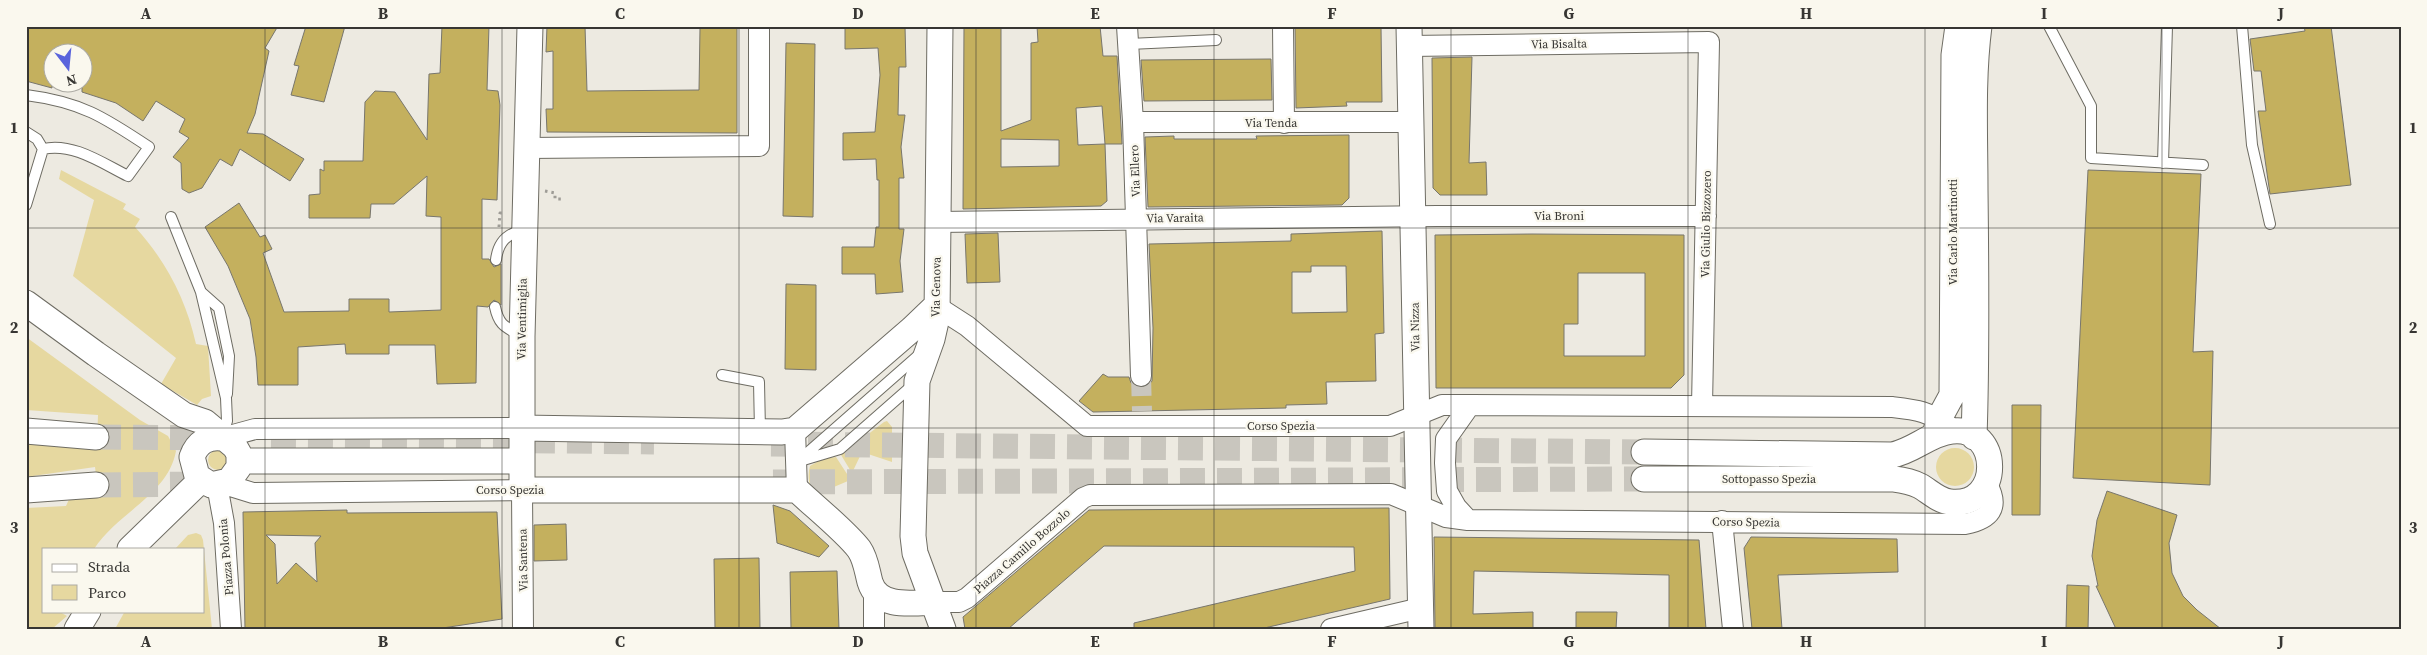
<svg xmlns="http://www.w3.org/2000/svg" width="2427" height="655" font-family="'Source Serif 4',serif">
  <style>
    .green { fill: #e6d8a0 }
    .building { fill: #c4b05e; stroke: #78766d; fill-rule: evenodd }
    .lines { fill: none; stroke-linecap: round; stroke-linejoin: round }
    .minor-tunnel { stroke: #c9c6be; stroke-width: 20; stroke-dasharray: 20 10; stroke-linecap: butt }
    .tertiary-tunnel { stroke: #c9c6be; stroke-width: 25; stroke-dasharray: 25 12; stroke-linecap: butt }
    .service-casing { stroke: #6e6c63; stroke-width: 12 }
    .minor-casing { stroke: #6e6c63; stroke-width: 22 }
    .tertiary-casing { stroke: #6e6c63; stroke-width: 27 }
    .path { stroke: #9e9c96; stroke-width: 3; stroke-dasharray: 2.5 4; stroke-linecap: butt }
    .service { stroke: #fff; stroke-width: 10 }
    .minor { stroke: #fff; stroke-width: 20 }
    .tertiary { stroke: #fff; stroke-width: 25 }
    .grid { fill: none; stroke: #373633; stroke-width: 1; stroke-opacity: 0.55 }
    .labels { text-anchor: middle; stroke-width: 4.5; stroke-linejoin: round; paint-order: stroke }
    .street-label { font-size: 12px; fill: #373633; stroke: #faf8ee }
    .neatline { fill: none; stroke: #373633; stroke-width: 2 }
    .grid-label { font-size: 16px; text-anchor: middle; font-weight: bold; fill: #373633 }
  </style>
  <rect width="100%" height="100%" fill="#edeae1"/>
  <path class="green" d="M61 170 126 204 123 209 140 219 135 227C166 261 186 299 196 344L208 346 211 396 202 399 197 405 161 384 176 358 73 276 94 200 59 179Z
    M26 337 140 420 168 436 176 451C168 495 117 513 94 549H44V611H58L67 616 52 629H26V508L66 506 71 495 98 491 95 467 26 477V439L97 443 98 415 26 410Z
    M887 421 892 427V462L862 452 852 473 841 455 884 422Z
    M1936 467a19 19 0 1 1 38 0a19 19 0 1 1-38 0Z
    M208 460a10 10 0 1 1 20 0a10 10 0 1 1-20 0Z
    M836 457 849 477 848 481 815 495C809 487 807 476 810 466L822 459Z
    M196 533 201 535 203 540 212 629H115L125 611H204V549H175L188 535Z"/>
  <path class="building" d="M26 26H278L265 48 269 51 255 114 247 133 263 134 304 159 290 181 240 149 232 166 220 159 202 188 189 193 182 189 181 163 173 157 189 138 179 132 185 119 156 101 143 121 116 103 82 92V52H52V88L26 81Z
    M306 26H345L324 102 291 95 299 66 294 65Z
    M442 26H489L487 90 498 91 500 105 497 200 482 199V259H489L494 267 501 264V305L494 300 488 307 477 306 476 383 437 384 435 345H389V354H346L345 344 298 347V385H258L256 357 250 319 228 266 205 227 239 203 260 237 265 235 272 249 263 253 284 312 349 311V299H389V312L441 310V217L426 216 427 176 394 204H371L370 218H309V195L320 194V169L324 171V161H363L365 102 375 91 395 92 427 140 429 74 440 73Z
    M547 26H585L587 91 699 90 700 28 737 26V133L547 132 546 109H553V51L546 52Z
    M845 26H905L906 67H899L898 115H905L901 147 904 178H899V229H904L900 261 903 292 876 294 875 274H842V247H874L876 227H879V180H877L876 159 843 160V133L875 132 880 75 878 48 845 49Z
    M964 26H1001V131L1031 120V43L1038 42 1037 26H1100L1103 56H1117L1122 144H1105L1107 201 1101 206 963 209ZM1102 106 1105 144 1078 145 1076 108ZM1001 139 1059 140V166L1001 167Z
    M1295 26H1381L1382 102H1346L1347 106 1296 108Z
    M2304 26H2331L2351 185 2270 194 2258 111H2266L2261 71H2254L2250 39 2305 31Z
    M786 43 815 44 813 217 783 216Z
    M1472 57 1469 163 1486 162 1487 195H1440L1433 188 1432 58Z
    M1271 59 1272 100 1144 101 1141 60Z
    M1349 135V198L1342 205 1148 207 1145 137 1174 136V139H1257L1256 136Z
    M2088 170 2201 174 2193 352 2213 351 2210 485 2073 478Z
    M1382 231 1384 333 1375 334 1376 381 1326 382 1327 404 1286 405V408L1093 412 1079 401 1103 374 1108 377H1129L1131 383 1141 388 1148 386 1152 381 1153 328 1149 244 1291 241V234ZM1311 266H1346L1347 312 1292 313V272H1311Z
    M998 233 1000 282 967 283 965 234Z
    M1532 234 1684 235V375L1671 388H1436L1435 235ZM1578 273H1645V356H1564V324H1578Z
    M786 284 816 285V370L785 369Z
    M2012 405H2041L2040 515H2012Z
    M2107 491 2177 515 2169 543 2172 573 2183 596 2197 610 2221 629H2116L2096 586H2098L2092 556 2097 520Z
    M773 505 790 511 829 546 819 557 777 543Z
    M1389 508 1390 599 1260 629H1134V623L1355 571 1354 547 1104 546 1008 629H965L963 617 1089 510Z
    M347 510V513L497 512 502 619 436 629H245L243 512ZM266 535 321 536 315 543 317 582 296 563 277 584 275 544Z
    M566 524 567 560 534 561V525Z
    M1434 537 1699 540 1706 629H1669V575L1474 571 1473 614 1533 612V629H1435Z
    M1751 537 1897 539 1898 572 1778 575 1782 629H1752L1744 548Z
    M759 558 760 629H715L714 559Z
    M837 571 839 629H791L790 572Z
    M2067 585 2089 586 2088 629H2066Z
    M1576 612H1617L1616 629H1576Z"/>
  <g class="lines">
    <path class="minor-tunnel" d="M1141 376 1142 411"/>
    <path class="tertiary-tunnel" d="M96 437 224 438
      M271 438 654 442
      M771 444 1644 452
      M773 482 1644 479
      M96 485 213 484"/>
    <g class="service-casing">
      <path id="service" d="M2049 26 2091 106V158L2203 165
        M2242 26 2252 145 2270 224
        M1129 44 1216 40
        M26 95C81 102 104 117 149 147L128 176C102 163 72 142 43 149
        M26 132 37 139 43 149 26 205
        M2163 163 2167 26
        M171 217 201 292 226 398 227 421 222 437
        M496 260C498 242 507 233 524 230
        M201 292 219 308 229 356 227 394
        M495 307C499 326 506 327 521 336
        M722 375 759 382 760 431
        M800 461 840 449 914 384
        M797 462 920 354"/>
    </g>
    <g class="minor-casing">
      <path id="minor" d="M1127 26 1133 122 1141 376
        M1283 26 1284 123
        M1409 46 1709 42 1702 406
        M1133 122H1409
        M527 148 759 146V26
        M938 222 1437 216H1706
        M936 306 967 326 1087 426H1390L1442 405H1470L1892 407C1918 410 1928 411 1950 427
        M795 430 797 490
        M222 438 255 429 521 428
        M224 484 253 493 522 490 523 629
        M217 485 224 523 231 629
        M1468 520 1456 507 1447 491 1445 463 1446 439 1470 405
        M1722 521 1733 629
        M934 602H959L967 598 1083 498 1090 495 1391 494 1446 517 1468 520 1965 524C1990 519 2000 508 1987 484
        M874 629V591
        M1331 629 1421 608"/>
    </g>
    <g class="tertiary-casing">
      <path id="tertiary" d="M530 26 522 337V490H797C815 507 845 531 859 549 866 559 867 571 870 582 878 609 913 603 934 602
        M940 26 937 317 932 339 917 381 913 536 915 553 943 629
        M1409 26 1421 629
        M26 303 96 354 184 415 205 422 235 447 239 454V467L229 481 211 485 197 476 192 457C197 443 207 436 222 438
        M521 428 782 432 795 430 912 329 936 306
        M26 431 96 437
        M1935 435 1939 419 1952 395 1954 55 1958 26
        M1974 437C1977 354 1976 272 1975 190 1975 135 1972 80 1979 26
        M1644 452 1892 455C1914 451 1930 433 1952 431 2001 425 2004 508 1950 502 1939 501 1929 491 1920 486 1912 482 1903 480 1894 479H1644
        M240 461H521
        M26 490 96 485
        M130 549 201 480
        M77 629 88 611"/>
    </g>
    <path class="path" d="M545 191 555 193V199H562
      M499 227 500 213H505"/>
    <use href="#service" class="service"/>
    <use href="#minor" class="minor"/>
    <use href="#tertiary" class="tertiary"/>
  </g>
  <path class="grid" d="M265 26V629M502 26V629M739 26V629M976 26V629M1214 26V629M1451 26V629M1688 26V629M1925 26V629M2162 26V629M26 228H2401M26 428H2401"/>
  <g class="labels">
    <g class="street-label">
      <text transform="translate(1559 44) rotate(-1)" y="4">Via Bisalta</text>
      <text x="1271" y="127">Via Tenda</text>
      <text transform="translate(1135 171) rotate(-92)" y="4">Via Ellero</text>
      <text x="1559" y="220">Via Broni</text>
      <text transform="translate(1175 218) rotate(-1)" y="4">Via Varaita</text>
      <text transform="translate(1706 224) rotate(-89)" y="4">Via Giulio Bizzozero</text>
      <text transform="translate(1953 232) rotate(-90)" y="4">Via Carlo Martinotti</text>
      <text transform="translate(936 287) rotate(-89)" y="4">Via Genova</text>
      <text transform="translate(522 319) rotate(-89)" y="4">Via Ventimiglia</text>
      <text transform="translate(1415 327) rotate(-91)" y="4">Via Nizza</text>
      <text x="1281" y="430">Corso Spezia</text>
      <text x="1769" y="483">Sottopasso Spezia</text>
      <text x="510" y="494">Corso Spezia</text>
      <text transform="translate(1746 522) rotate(1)" y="4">Corso Spezia</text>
      <text transform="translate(1022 551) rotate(-41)" y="4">Piazza Camillo Bozzolo</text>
      <text transform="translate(226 557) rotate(-95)" y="4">Piazza Polonia</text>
      <text transform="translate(523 560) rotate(-91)" y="4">Via Santena</text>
    </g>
  </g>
  <rect width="2427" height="655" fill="none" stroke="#faf8ee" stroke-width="55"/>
  <rect x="42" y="548" width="162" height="65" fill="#faf8ee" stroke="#acaaa3"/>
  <rect x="52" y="564" width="25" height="8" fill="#ffffff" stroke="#acaaa3"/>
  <text x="88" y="572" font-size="15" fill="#373633">Strada</text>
  <rect x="52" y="585" width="25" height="15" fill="#e6d8a0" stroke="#acaaa3"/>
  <text x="88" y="598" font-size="15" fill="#373633">Parco</text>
  <g transform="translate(68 68) rotate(164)"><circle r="24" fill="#faf8ee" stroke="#acaaa3"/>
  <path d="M0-4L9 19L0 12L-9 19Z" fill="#5a64dc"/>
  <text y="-8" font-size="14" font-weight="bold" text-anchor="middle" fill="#373633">N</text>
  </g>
  <rect x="28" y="28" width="2372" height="600" class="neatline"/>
  <g class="grid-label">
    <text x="146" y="19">A</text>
    <text x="383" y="19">B</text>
    <text x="620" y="19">C</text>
    <text x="858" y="19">D</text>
    <text x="1095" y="19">E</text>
    <text x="1332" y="19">F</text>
    <text x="1569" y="19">G</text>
    <text x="1806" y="19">H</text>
    <text x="2044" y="19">I</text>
    <text x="2281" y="19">J</text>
    <text x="14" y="133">1</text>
    <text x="2413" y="133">1</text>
    <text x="14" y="333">2</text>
    <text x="2413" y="333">2</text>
    <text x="14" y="533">3</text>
    <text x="2413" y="533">3</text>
    <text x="146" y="647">A</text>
    <text x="383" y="647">B</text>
    <text x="620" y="647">C</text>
    <text x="858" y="647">D</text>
    <text x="1095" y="647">E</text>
    <text x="1332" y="647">F</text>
    <text x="1569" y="647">G</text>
    <text x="1806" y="647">H</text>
    <text x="2044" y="647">I</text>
    <text x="2281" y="647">J</text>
  </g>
</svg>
